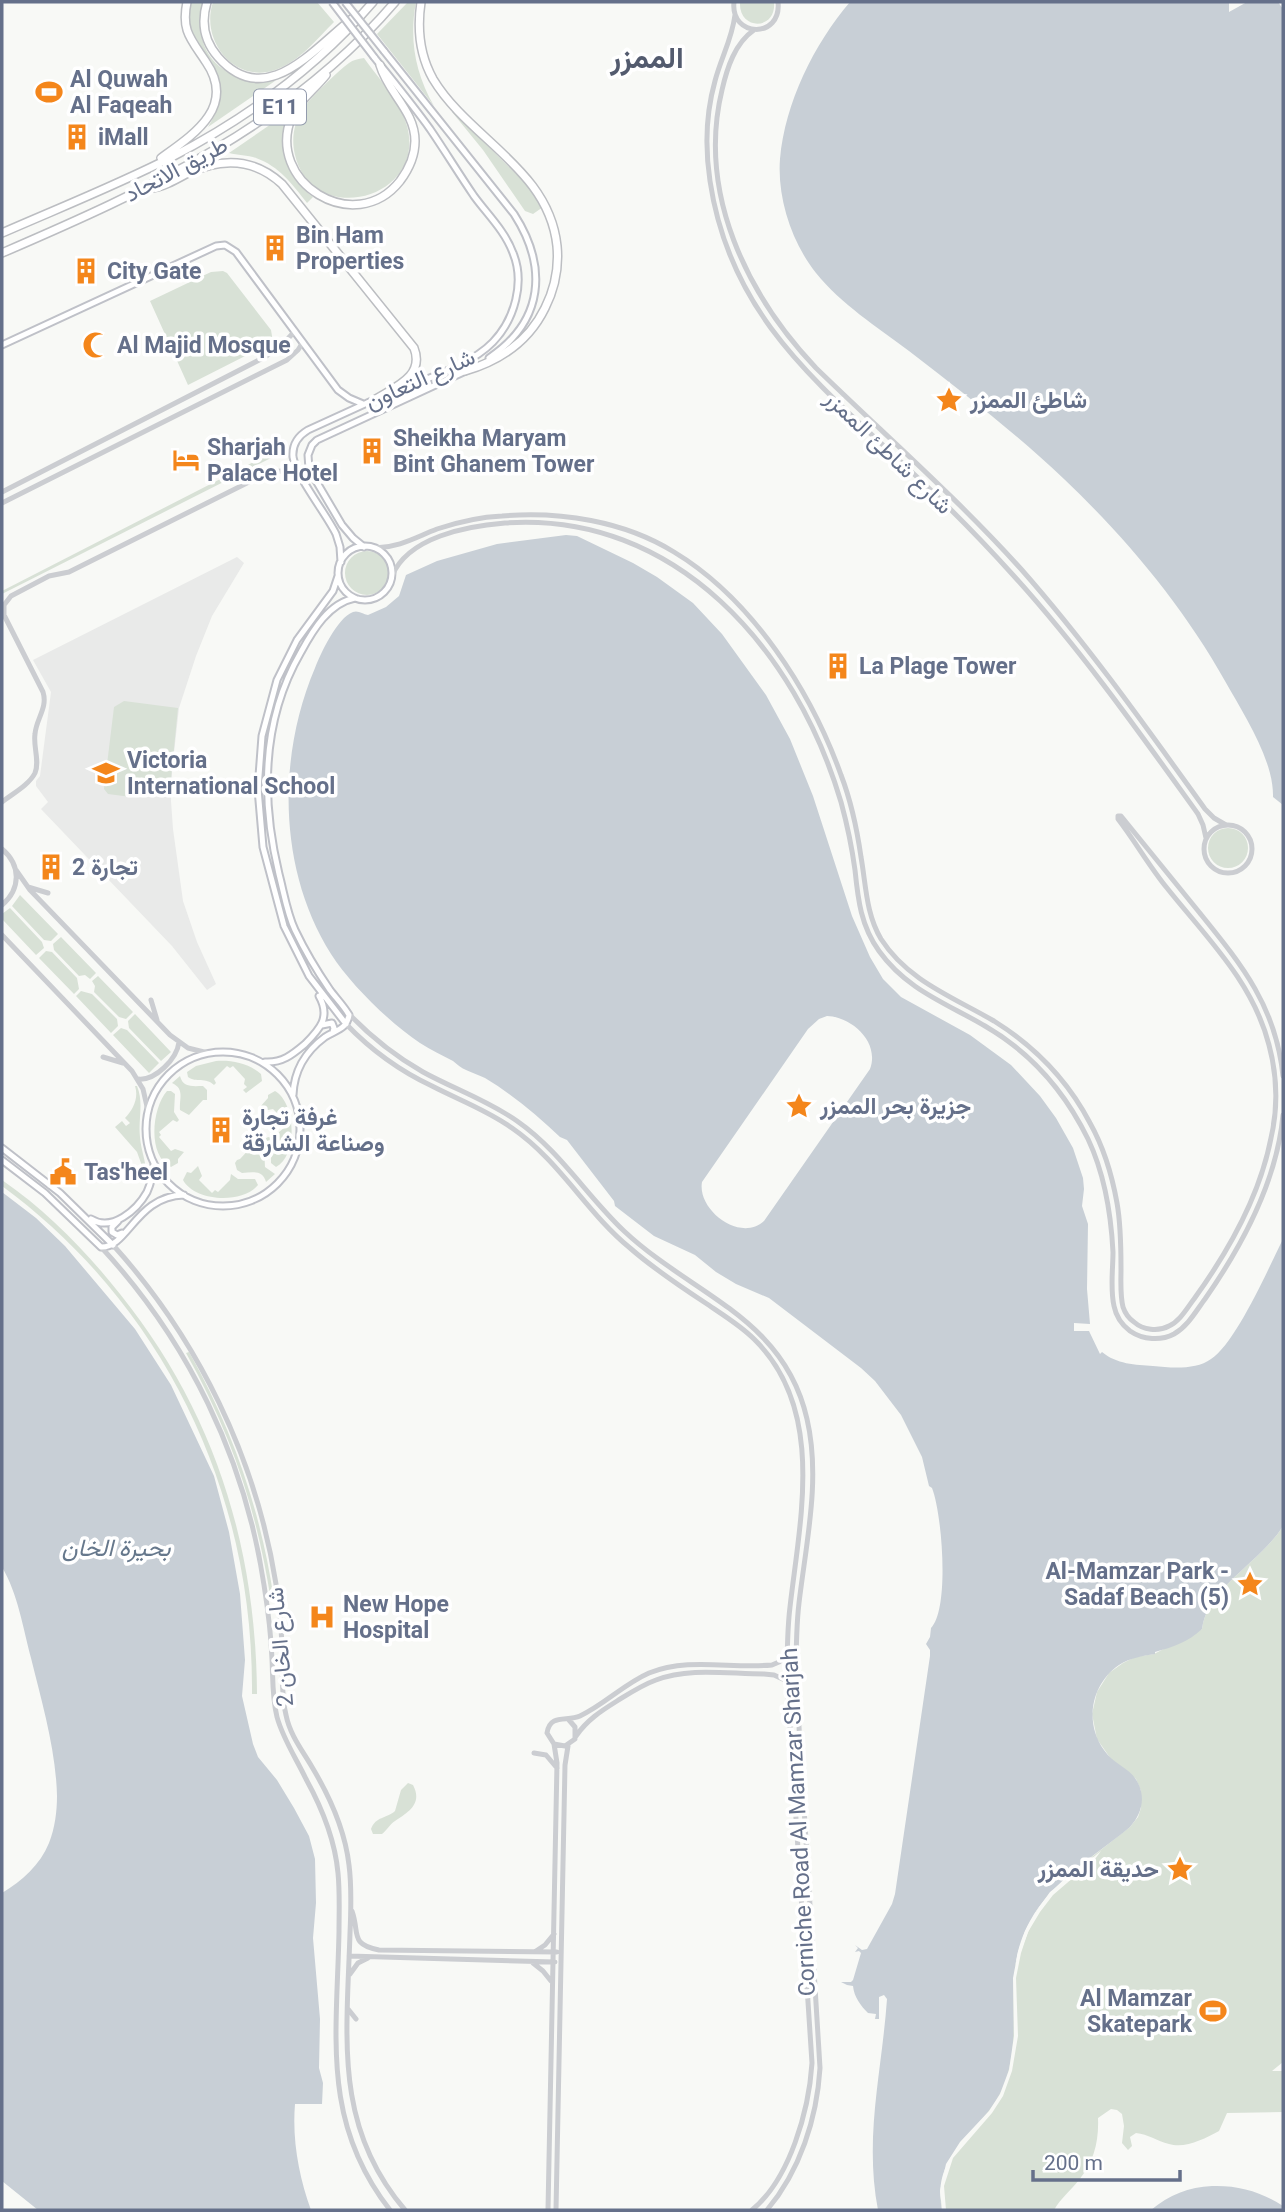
<svg xmlns="http://www.w3.org/2000/svg" width="1285" height="2212" font-family="Roboto,Vazirmatn,sans-serif">
  <style>
    .built { fill: #e9eae9 }
    .green { fill: #d8e1d6 }
    .water { fill: #c8cfd6; fill-rule: evenodd }
    .pier { fill: #f8f9f6 }
    .lines { fill: none; stroke-linecap: round; stroke-linejoin: round }
    .secondary-casing { stroke: #bfc1c8; stroke-width: 9 }
    .motorway-casing { stroke: #bcbec2; stroke-width: 10 }
    .tertiary { stroke: #cbcdd1; stroke-width: 5 }
    .secondary { stroke: #fff; stroke-width: 5 }
    .motorway { stroke: #fff; stroke-width: 7 }
    .secondary-bridge-casing { stroke: #bfc1c8; stroke-width: 9; stroke-linecap: butt }
    .secondary-bridge { stroke: #fff; stroke-width: 5 }
    .labels { text-anchor: middle; stroke-width: 7; stroke-linejoin: round; paint-order: stroke }
    .shield { fill: #fff; stroke: #939bad; stroke-width: 2 }
    .shield-label { font-size: 21px; font-weight: bold; fill: #65708a }
    .poi-label { font-size: 23px; font-weight: bold; fill: #65708a; stroke: #fff; text-anchor: start }
    .street-label { font-size: 23px; fill: #65708a; stroke: #fff }
    .water-label { font-size: 24px; font-style: italic; fill: #66788c; stroke: #fff }
    .district-label { font-size: 30px; font-weight: bold; fill: #535b6e; stroke: #fff }
  </style>
  <rect width="100%" height="100%" fill="#f8f9f6"/>
  <path class="built" d="M237 557 244 563 212 616 196 656 179 708 172 771 171 801 173 829 183 901 197 942 216 984 207 990 172 946 41 809 48 802 36 786V781L40 776 51 692 33 660Z"/>
  <path class="green" d="M191 2H203C190 55 225 84 275 81L208 127C222 106 224 80 209 58 202 49 194 41 191 30 188 20 190 11 191 2Z
    M213 2H317L334 22C317 39 299 62 275 70 234 84 200 40 213 2Z
    M408 2H416C409 39 415 73 434 106L377 34Z
    M740 2H774C777 31 738 31 740 2Z
    M364 58C379 79 400 101 407 126 427 199 313 229 295 155 291 139 294 122 303 109 310 98 338 71 349 63 353 60 358 59 364 58Z
    M290 111C281 148 280 171 313 197L307 203C293 185 279 166 256 158 248 155 237 155 229 153Z
    M453 111 531 189 543 207 533 214 525 211 483 150 452 112Z
    M223 271 227 273 271 330 273 342 188 385 150 301 211 272Z
    M269 454 271 458 2 594V591Z
    M345 573a22 22 0 1 1 44 0a22 22 0 1 1-44 0Z
    M124 701 178 708 170 789 133 784 131 797 108 794 104 789 114 707Z
    M1208 848a20 20 0 1 1 40 0a20 20 0 1 1-40 0Z
    M20 895 58 934 51 941 44 940 12 906Z
    M10 908 42 942 44 948 36 955 2 919V914Z
    M61 937 96 973 90 979 85 975 79 976 54 950 53 944Z
    M46 951 52 952 77 978 79 989 74 994 39 958Z
    M98 976 133 1012 126 1019 119 1017 94 992 95 986 92 981Z
    M81 991 92 994 117 1019 118 1026 111 1033 76 996Z
    M135 1014 171 1052 161 1061 129 1028 128 1021Z
    M121 1028 127 1030 159 1063 149 1073 113 1035Z
    M216 1061C232 1060 248 1063 261 1074L262 1081 246 1093 243 1090 247 1087 244 1084 245 1079 233 1066 230 1068 227 1066 214 1079 216 1083 214 1085C206 1077 196 1083 188 1077L187 1072 196 1066Z
    M180 1076C183 1088 193 1086 203 1086L207 1090V1100H203L189 1115 180 1110C179 1098 185 1089 172 1083Z
    M135 1086H137C144 1103 138 1119 140 1137 141 1151 147 1163 146 1177L137 1152 115 1127 122 1121 126 1126 130 1123 125 1118C133 1110 139 1098 135 1086Z
    M167 1091H171L175 1094 174 1112 179 1120 177 1122 173 1120 159 1132 161 1135 159 1137 171 1151 175 1149 184 1152 178 1159V1163L171 1167C147 1156 152 1108 167 1091Z
    M275 1091C296 1103 298 1156 276 1167L271 1163V1146L265 1139 268 1137 272 1138 285 1127V1121L273 1109 268 1110 260 1107 268 1098V1095Z
    M254 1144 264 1148 265 1167 275 1174 266 1182C263 1170 253 1172 242 1173L237 1170 235 1163 237 1160 240 1159Z
    M198 1166 202 1176 199 1180 212 1193 215 1190 218 1192 230 1180 231 1174 238 1179H255L258 1185C243 1204 195 1202 183 1180L187 1172 191 1173Z
    M2 1180C47 1211 86 1251 120 1294 214 1411 256 1545 257 1694H252C254 1493 164 1305 2 1186Z
    M189 1352C233 1430 261 1511 274 1600L271 1601C257 1510 231 1433 186 1353Z
    M1283 1526V2062L1272 2071H1283V2112L1227 2113 1219 2131C1204 2139 1185 2149 1169 2144 1157 2141 1148 2134 1136 2133L1130 2137 1132 2146 1128 2150 1122 2143 1124 2126 1122 2114 1117 2110 1111 2109 1098 2118C1099 2141 1094 2162 1079 2180 1070 2191 1061 2198 1054 2210H942L940 2201 946 2164 977 2125 1015 1965 1037 1910 1084 1863 1130 1827 1138 1817 1141 1808V1791L1136 1779 1111 1759 1097 1739 1092 1714 1097 1692 1109 1673 1123 1663 1135 1657 1154 1654 1202 1629C1207 1588 1262 1561 1283 1526Z
    M408 1783 413 1785C423 1804 408 1812 395 1821 390 1824 387 1830 382 1834H373L371 1829C376 1816 386 1819 395 1811L401 1790Z"/>
  <path class="water" d="M850 2H1229V12L1247 2H1278L1283 9V805L1273 797C1274 760 1243 713 1225 681 1183 606 1126 538 1064 479 1016 433 962 392 909 351 877 327 841 304 816 273 792 243 777 198 780 159 785 103 814 44 850 2Z
    M566 535 577 536 633 563 657 577 693 603 722 634 766 695 790 739 813 796 852 916 870 957 883 979 901 997 970 1035 1011 1065 1040 1096 1056 1118 1073 1148 1083 1178 1084 1189 1082 1206 1088 1224 1087 1289 1090 1324 1074 1323V1331H1089L1100 1354 1102 1352C1116 1364 1136 1365 1153 1366 1172 1368 1196 1370 1211 1359 1236 1343 1269 1267 1283 1239V1526C1262 1561 1207 1588 1202 1629 1188 1642 1173 1647 1155 1652V1654C1142 1656 1130 1658 1119 1665 1091 1684 1084 1723 1104 1750 1113 1764 1131 1768 1138 1783 1146 1799 1141 1815 1130 1827 1095 1856 1052 1881 1030 1921 999 1977 1025 2027 1005 2082 987 2132 930 2149 942 2210H878C864 2137 882 2071 887 1999L884 1995 879 1997V2019H875L876 2014 868 2013C861 2006 854 1997 853 1986L847 1985 841 1982H851L853 1980 861 1953 859 1951 855 1952 858 1948 855 1945 862 1950 867 1949 892 1904 895 1894 930 1656V1650L926 1644 930 1637 931 1628C950 1609 942 1513 932 1488L929 1486 922 1457 901 1415 875 1381 861 1368 769 1298 736 1284 716 1272 695 1255 654 1236 615 1206 614 1201 567 1140 560 1137C537 1115 513 1095 485 1078 479 1075 472 1073 466 1070 461 1068 457 1064 453 1061 442 1055 431 1050 420 1043 390 1023 350 984 331 954 278 870 277 757 315 668 321 653 337 618 353 612 358 610 363 614 368 615L386 607 399 596 406 575 437 561 497 544ZM827 1016C852 1017 880 1042 870 1069L764 1221C740 1243 697 1210 702 1182L808 1029 819 1019Z
    M2 1192 36 1218 65 1246 135 1329 171 1385 214 1476 229 1532 240 1594 245 1660 242 1696 253 1744 258 1757 277 1780 294 1808 309 1836 315 1859 316 1903 313 1938 320 2019 319 2068 323 2083 322 2104H295C292 2140 299 2177 311 2210H38L2 2181V1893C22 1881 40 1865 49 1843 55 1828 57 1811 57 1796 56 1750 42 1703 31 1658 23 1628 18 1594 2 1567Z
    M1212 2186C1238 2185 1262 2192 1283 2206V2210H1151C1169 2195 1189 2187 1212 2186Z"/>
  <path class="pier" d="M1101 1851 1095 1859 1053 1895 1040 1912 1028 1932 1021 1953 1016 1978 1018 2036 1012 2071 1003 2096 992 2113 953 2158 944 2186 946 2210H942L940 2191 946 2164 960 2142 989 2111 1000 2094 1009 2070 1014 2036 1013 1978 1018 1952 1025 1931 1037 1910 1050 1892Z"/>
  <g class="lines">
    <g class="secondary-casing">
      <path id="secondary" d="M384 51 514 214C548 267 544 321 489 358
        M374 57C393 81 412 104 430 129 445 151 459 174 474 196 487 214 505 231 513 253 525 282 515 319 493 342 470 366 425 379 394 392
        M2 345 216 246 225 245 236 252 338 390 349 398 363 404
        M338 573a27 27 0 1 1 54 0a27 27 0 1 1-54 0Z
        M364 547 353 538 342 525 309 469 308 455 312 445 317 440 468 370
        M341 562 340 547 336 534C327 515 296 476 293 457 292 445 298 436 308 430L378 398
        M338 576 333 591 297 640 277 680 262 736 258 789 263 847 284 926 309 976 346 1024
        M322 1025 332 1023 334 1028 333 1032
        M146 1129a77 77 0 1 1 154 0a77 77 0 1 1-154 0Z
        M265 1062C282 1063 292 1055 305 1044 320 1029 331 1017 319 996
        M293 1095C294 1071 306 1051 325 1037 336 1030 347 1029 349 1015 344 1006 336 998 330 990 317 971 305 951 295 930 287 913 284 893 279 874 261 799 261 721 301 652 313 630 329 603 355 598
        M2 1148 60 1193 113 1245
        M2 1160 45 1193 101 1247C128 1248 136 1196 184 1195
        M91 1219C112 1232 137 1210 147 1192 151 1183 153 1174 154 1164
        M118 1221 112 1227V1232L117 1235 122 1233"/>
    </g>
    <g class="motorway-casing">
      <path id="motorway" d="M207 2C201 22 204 41 218 57 266 112 315 47 353 18
        M421 2C417 29 419 54 433 79 469 139 549 169 557 246 559 267 555 288 545 308 529 341 499 361 465 371
        M326 75C315 89 299 100 292 116 264 182 355 238 400 181 409 169 415 156 415 141 415 111 388 93 380 65
        M161 158C193 135 237 107 206 62 191 39 181 31 187 2
        M151 188C163 187 175 180 186 174 220 158 253 157 282 184L414 348C425 376 395 387 376 399
        M2 233C59 208 117 185 172 157 247 118 318 66 373 2
        M2 253C148 190 289 126 395 2"/>
    </g>
    <path class="tertiary" d="M734 2C730 38 782 39 778 2
      M735 15C732 39 721 58 715 81 706 113 705 148 710 181 729 309 808 375 898 459 938 496 977 535 1013 575 1081 650 1139 732 1198 814L1203 825 1206 838
      M754 30C735 43 727 68 722 90 697 193 747 295 816 368 885 435 957 498 1021 569 1088 645 1146 727 1205 809L1214 818 1226 825
      M2 492 265 357 281 346 295 331
      M2 503 287 360 298 350 303 342
      M375 548C400 547 414 538 437 529 458 522 480 517 502 516 560 511 624 521 674 552 752 599 811 691 841 775 851 801 857 829 861 857 866 885 866 914 881 939 908 981 953 997 994 1021 1034 1046 1068 1081 1090 1123 1104 1148 1112 1175 1117 1203 1121 1225 1121 1247 1121 1269 1121 1281 1120 1295 1123 1307 1125 1313 1128 1318 1134 1322 1143 1330 1158 1332 1169 1326 1180 1321 1187 1308 1194 1299 1228 1252 1260 1195 1271 1138 1278 1108 1277 1075 1269 1045 1253 982 1206 937 1167 888 1149 866 1135 841 1118 819V816H1121C1147 848 1173 880 1199 912 1241 964 1276 1006 1283 1076
      M392 576C408 537 467 526 505 523 676 511 796 650 841 802 847 824 852 848 855 870 858 900 861 926 879 951 907 990 946 1003 985 1026 1030 1052 1065 1092 1088 1139 1105 1175 1111 1213 1113 1252 1113 1269 1110 1289 1114 1306 1116 1316 1122 1325 1130 1331 1143 1340 1161 1341 1174 1334 1188 1326 1196 1311 1205 1299 1242 1246 1277 1181 1283 1115
      M2 802C12 794 29 785 35 773 40 761 33 747 35 734 36 719 48 708 43 692L4 615V605L11 596 49 576 69 572 269 472 281 471 302 477
      M1204 849a24 24 0 1 1 48 0a24 24 0 1 1-48 0Z
      M2 849C21 865 21 889 2 905
      M16 870 30 890 170 1035 188 1048 208 1053
      M28 887 48 893
      M2 935 132 1071 143 1089 148 1111
      M151 1000 157 1020
      M348 1013C370 1036 395 1056 423 1072 454 1089 487 1100 517 1121 560 1151 586 1195 624 1231 692 1295 784 1317 807 1419 821 1479 806 1543 799 1603 796 1628 796 1653 796 1678L820 2068C817 2118 800 2171 767 2210
      M346 1024C371 1050 400 1071 432 1086 459 1100 487 1110 512 1128 560 1161 586 1212 630 1248 654 1269 681 1287 707 1304 723 1315 740 1325 754 1339 826 1409 800 1519 790 1607 787 1631 787 1656 787 1681L812 2063C809 2110 790 2179 752 2210
      M103 1057 123 1063
      M138 1079C155 1081 177 1059 179 1042
      M113 1245C198 1339 256 1458 276 1584 280 1608 282 1633 282 1657 283 1677 281 1696 286 1715 290 1735 302 1750 312 1767 330 1797 345 1830 349 1865 352 1888 351 1911 350 1933 347 2035 333 2126 405 2210
      M101 1247C188 1341 245 1458 264 1585 268 1610 271 1634 272 1659 273 1678 272 1697 277 1717 283 1739 296 1758 306 1779 322 1808 335 1840 338 1873 340 1893 339 1912 339 1932 337 2035 321 2122 390 2210
      M569 1720 575 1727V1739L565 1746 554 1744 547 1733C550 1713 567 1722 580 1716 605 1704 624 1684 649 1673 689 1657 731 1669 772 1665L779 1662 787 1655
      M576 1736C587 1720 601 1711 617 1701 630 1693 642 1685 656 1680 689 1667 729 1674 764 1674L774 1675 787 1681
      M534 1753 546 1755 557 1768
      M352 1911C360 1933 349 1944 379 1950L557 1952
      M536 1951 545 1945 554 1934
      M349 1956 555 1962
      M533 1963 543 1971 551 1981
      M350 1974 358 1963 368 1958
      M348 2009 356 2019
      M548 2210 557 1763 554 1744
      M556 2210 565 1765 568 1746"/>
    <use href="#secondary" class="secondary"/>
    <use href="#motorway" class="motorway"/>
    <g class="secondary-bridge-casing">
      <path id="secondary-bridge" d="M332 2 374 57
        M345 2 384 51"/>
    </g>
    <use href="#secondary-bridge" class="secondary-bridge"/>
  </g>
  <defs>
    <g id="stadium-bare" transform="scale(2.1)"><path d="M0-5a6.5 5 0 1 0 0 10a6.5 5 0 1 0 0-10ZM-3.5-1.8h7v3.6h-7Z" fill="#f4861b" stroke="#fff" stroke-width="2.5" paint-order="stroke"/></g>
    <g id="building-bare" transform="scale(2.1)"><path d="M-4-6H4V6H1V3H-1V6H-4ZM-2.5-4.3h1.7v1.8h-1.7ZM.8-4.3h1.7v1.8H.8ZM-2.5-1h1.7V.8h-1.7ZM.8-1h1.7V.8H.8Z" fill="#f4861b" stroke="#fff" stroke-width="2.5" paint-order="stroke"/></g>
    <g id="mosque-bare" transform="scale(2.1)"><path d="M3.5-4.9A6 6 0 1 0 3.5 4.9A5 5 0 1 1 3.5-4.9Z" fill="#f4861b" stroke="#fff" stroke-width="2.5" paint-order="stroke"/></g>
    <g id="sight-bare" transform="scale(2.1)"><path d="M0-6L1.8-2.2L6-1.7L2.9 1.2L3.7 5.4L0 3.3L-3.7 5.4L-2.9 1.2L-6-1.7L-1.8-2.2Z" fill="#f4861b" stroke="#fff" stroke-width="2.5" paint-order="stroke"/></g>
    <g id="hotel-bare" transform="scale(2.1)"><path d="M-6-4.5h1.5V1H6V5H4.5V3h-9V5H-6ZM-4 0a1.8 1.8 0 1 1 3.6 0ZM.5 0V-2.5h3Q6-2.5 6 0Z" fill="#f4861b" stroke="#fff" stroke-width="2.5" paint-order="stroke"/></g>
    <g id="school-bare" transform="scale(2.1)"><path d="M0-5L7-2L0 1L-7-2ZM-4 1L0 2.5L4 1V4Q0 6-4 4Z" fill="#f4861b" stroke="#fff" stroke-width="2.5" paint-order="stroke"/></g>
    <g id="civic-bare" transform="scale(2.1)"><path d="M-.6-6.5H3V-4.5H.6V-3L4-1V1h2V6H-6V1h2V-1L-.6-3ZM-1.2 2.5V6h2.4V2.5Z" fill="#f4861b" stroke="#fff" stroke-width="2.5" paint-order="stroke"/></g>
    <g id="hospital-bare" transform="scale(2.1)"><path d="M-5-5h3v3.5h4V-5h3V5h-3V1.5h-4V5h-3Z" fill="#f4861b" stroke="#fff" stroke-width="2.5" paint-order="stroke"/></g>
  </defs>
  <g fill-rule="evenodd">
    <use href="#stadium-bare" x="49" y="92"/>
    <use href="#building-bare" x="77" y="137"/>
    <use href="#building-bare" x="275" y="248"/>
    <use href="#building-bare" x="86" y="271"/>
    <use href="#mosque-bare" x="96" y="345"/>
    <use href="#sight-bare" x="949" y="400"/>
    <use href="#building-bare" x="372" y="451"/>
    <use href="#hotel-bare" x="186" y="460"/>
    <use href="#building-bare" x="838" y="666"/>
    <use href="#school-bare" x="106" y="773"/>
    <use href="#building-bare" x="51" y="867"/>
    <use href="#sight-bare" x="799" y="1106"/>
    <use href="#building-bare" x="221" y="1130"/>
    <use href="#civic-bare" x="63" y="1172"/>
    <use href="#sight-bare" x="1250" y="1584"/>
    <use href="#hospital-bare" x="322" y="1617"/>
    <use href="#sight-bare" x="1180" y="1869"/>
    <use href="#stadium-bare" x="1213" y="2011"/>
  </g>
  <g class="labels">
    <rect class="shield" x="254" y="89.5" width="52" height="35" rx="5"/>
    <g class="shield-label">
      <text x="280" y="114">E11</text>
    </g>
    <g class="poi-label">
      <text x="70" y="87">Al Quwah<tspan x="70" dy="26">Al Faqeah</tspan></text>
      <text x="98" y="145">iMall</text>
      <text x="296" y="243">Bin Ham<tspan x="296" dy="26">Properties</tspan></text>
      <text x="107" y="279">City Gate</text>
      <text x="117" y="353">Al Majid Mosque</text>
      <text x="970" y="408">شاطئ الممزر</text>
      <text x="393" y="446">Sheikha Maryam<tspan x="393" dy="26">Bint Ghanem Tower</tspan></text>
      <text x="207" y="455">Sharjah<tspan x="207" dy="26">Palace Hotel</tspan></text>
      <text x="859" y="674">La Plage Tower</text>
      <text x="127" y="768">Victoria<tspan x="127" dy="26">International School</tspan></text>
      <text x="72" y="875">تجارة 2</text>
      <text x="820" y="1114">جزيرة بحر الممزر</text>
      <text x="242" y="1125">غرفة تجارة<tspan x="242" dy="26">وصناعة الشارقة</tspan></text>
      <text x="84" y="1180">Tas'heel</text>
      <text x="1229" y="1579" text-anchor="end">Al-Mamzar Park -<tspan x="1229" dy="26">Sadaf Beach (5)</tspan></text>
      <text x="343" y="1612">New Hope<tspan x="343" dy="26">Hospital</tspan></text>
      <text x="1159" y="1877" text-anchor="end">حديقة الممزر</text>
      <text x="1192" y="2006" text-anchor="end">Al Mamzar<tspan x="1192" dy="26">Skatepark</tspan></text>
    </g>
    <g class="street-label">
      <text transform="translate(176 169) rotate(-28)" y="8">طريق الاتحاد</text>
      <text transform="translate(420 379) rotate(-24)" y="8">شارع التعاون</text>
      <text transform="translate(889 452) rotate(44)" y="8">شارع شاطئ الممزر</text>
      <text transform="translate(280 1647) rotate(-95)" y="8">شارع الخان 2</text>
      <text transform="translate(798 1822) rotate(-93)" y="8">Corniche Road Al Mamzar Sharjah</text>
    </g>
    <g class="water-label">
      <text x="116" y="1556">بحيرة الخان</text>
    </g>
    <g class="district-label">
      <text x="647" y="68">الممزر</text>
    </g>
  </g>
  <rect width="1285" height="2212" fill="none" stroke="#65708a" stroke-width="7"/>
  <path d="M1033 2170v10h147v-10" fill="none" stroke="#65708a" stroke-width="3.5"/>
  <text x="1044" y="2170" font-size="21" fill="#65708a" stroke="#ffffff" stroke-width="5" paint-order="stroke">200 m</text>
</svg>
